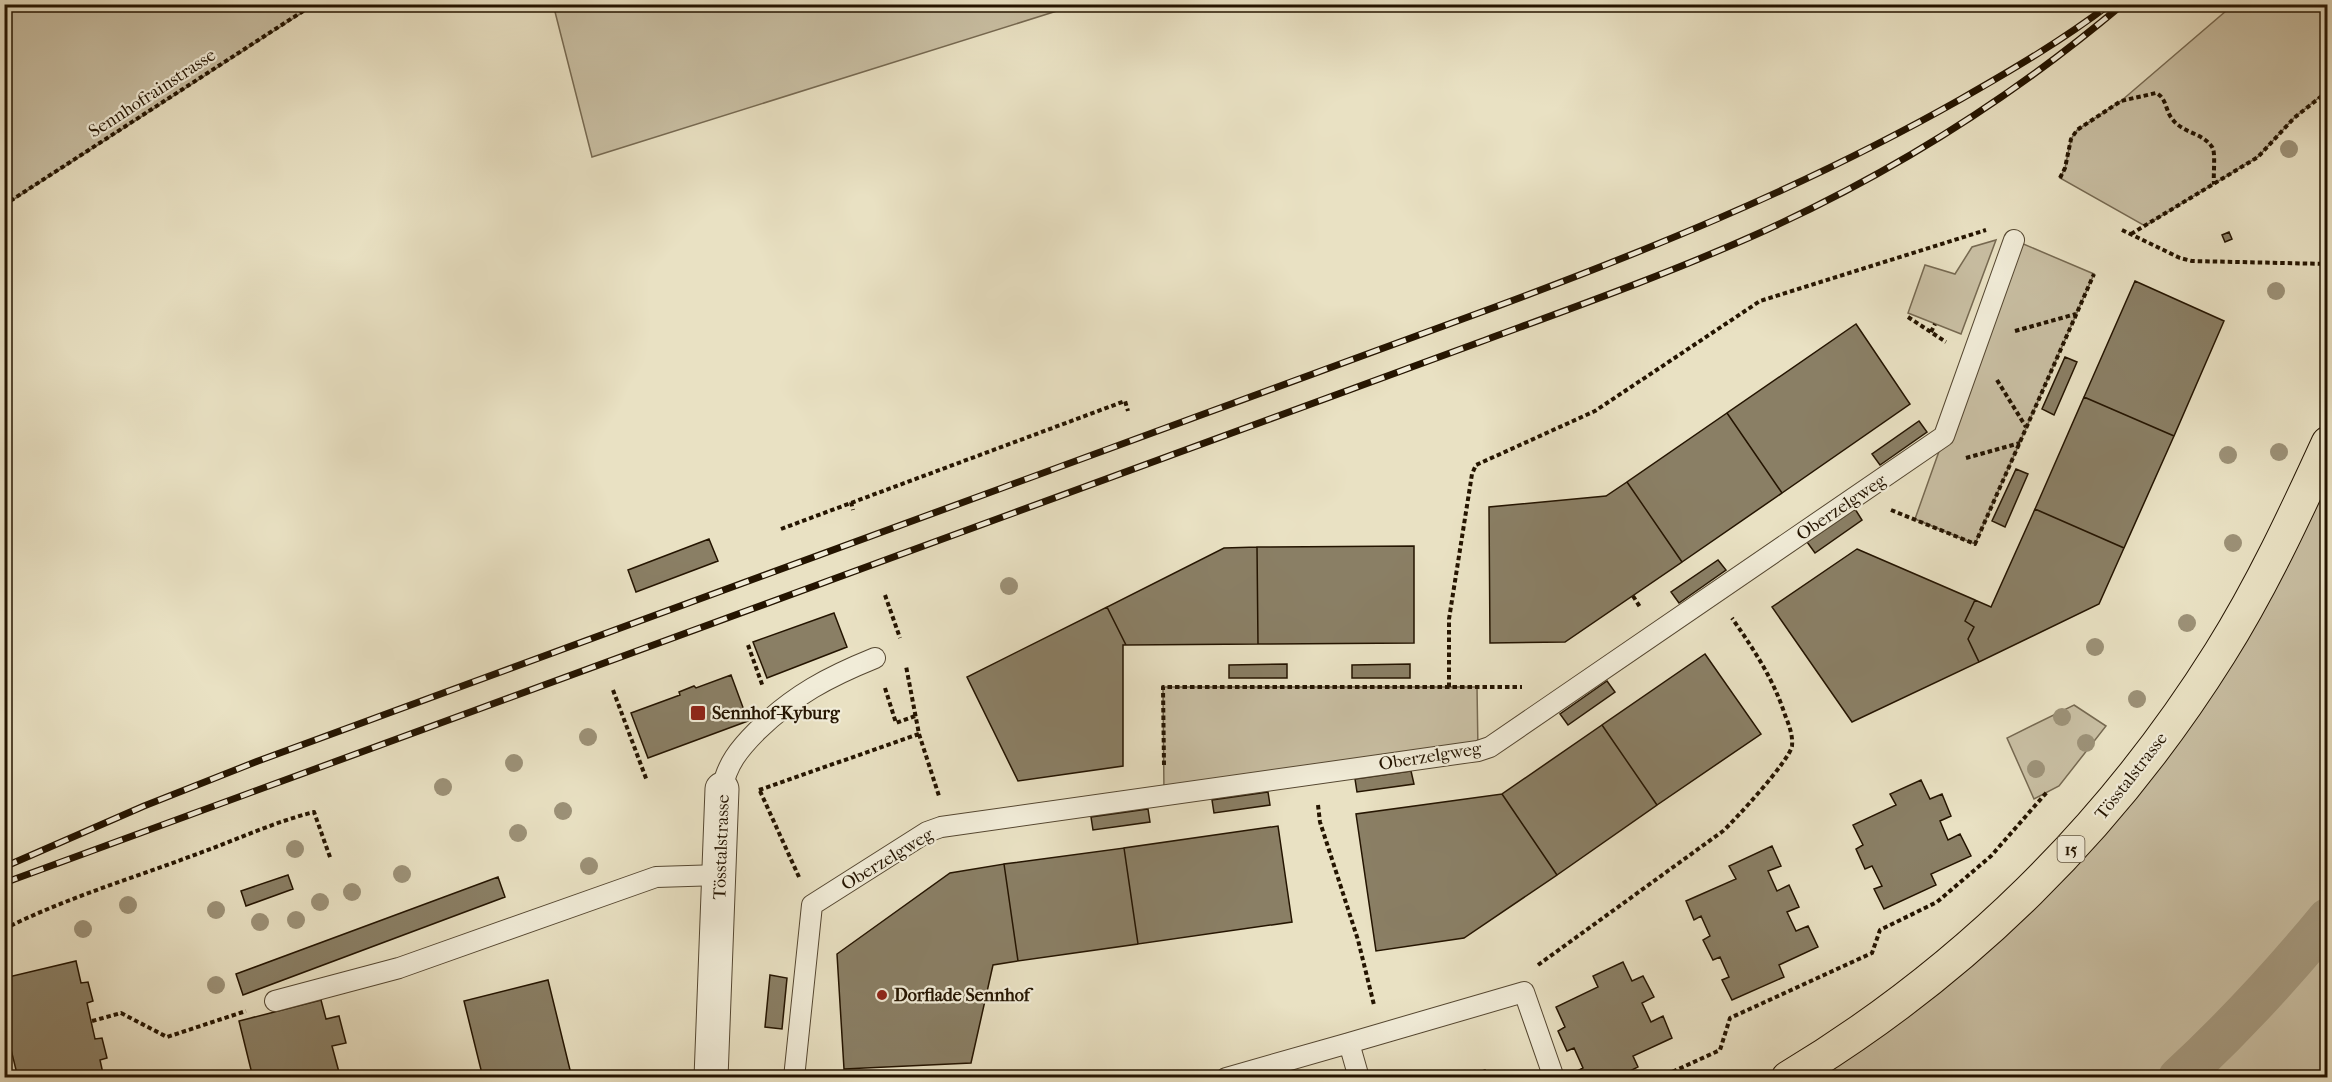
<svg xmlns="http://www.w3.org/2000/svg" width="2332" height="1082" font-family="'IM FELL French Canon',serif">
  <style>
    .green { fill: #c8bea2; stroke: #766951; stroke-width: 1.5 }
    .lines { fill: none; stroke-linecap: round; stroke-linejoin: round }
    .canal { stroke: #a69b81; stroke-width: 42 }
    .building { fill: #8a7f65; stroke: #241400; stroke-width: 1.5 }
    .service-casing { stroke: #554731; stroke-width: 22 }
    .minor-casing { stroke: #554731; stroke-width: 35 }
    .primary-casing { stroke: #241400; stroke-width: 35 }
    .path { stroke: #241400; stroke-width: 4; stroke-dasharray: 4.5 3; stroke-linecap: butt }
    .service { stroke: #f1ecd8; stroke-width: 20 }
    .minor { stroke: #f1ecd8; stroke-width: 33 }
    .primary { stroke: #e9e1c3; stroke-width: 33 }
    .rail-casing { stroke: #241400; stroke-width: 7 }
    .rail { stroke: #f1ecd8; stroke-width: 4.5; stroke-dasharray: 14; stroke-linecap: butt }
    .tree { fill: #9c9177 }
    .poi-dot { fill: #8f2418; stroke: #f1ecd8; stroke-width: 2 }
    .labels { text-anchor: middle; stroke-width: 4.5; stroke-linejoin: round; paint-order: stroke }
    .shield { fill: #f1ecd8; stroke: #625541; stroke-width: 1.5 }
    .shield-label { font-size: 16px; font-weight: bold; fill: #241400 }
    .street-label { font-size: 18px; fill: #241400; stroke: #f1ecd8 }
    .poi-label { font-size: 18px; font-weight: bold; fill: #241400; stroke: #f1ecd8; text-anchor: start }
  </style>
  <rect width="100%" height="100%" fill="#e9e1c3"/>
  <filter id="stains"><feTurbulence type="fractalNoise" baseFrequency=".00333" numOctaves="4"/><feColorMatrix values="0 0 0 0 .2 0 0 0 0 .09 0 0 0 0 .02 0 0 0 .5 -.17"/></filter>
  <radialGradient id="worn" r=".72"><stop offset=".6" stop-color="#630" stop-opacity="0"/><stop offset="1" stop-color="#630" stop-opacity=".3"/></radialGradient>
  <path class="green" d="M5 4H314V5L5 205Z
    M553 4H1076V5L592 157Z
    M2233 5H2327V91L2294 118 2258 157 2145 226 2060 178 2065 168 2071 139 2077 130 2121 101Z
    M1996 240 1961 334 1908 313 1925 265 1955 274 1972 247Z
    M2014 240 2094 274 1975 544 1915 519Z
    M2327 443V1077L1788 1078 1873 1023 2128 782Z
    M1163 687H1477L1478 751 1164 796Z
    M2074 705 2106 726 2059 786 2034 799 2007 738Z"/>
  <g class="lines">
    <path class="canal" d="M2179 1078C2232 1029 2282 975 2328 919"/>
  </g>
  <path class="building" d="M2229 232 2232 239 2225 242 2222 235Z
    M2135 281 2224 321 2174 436 2084 397Z
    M1856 324 1910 404 1782 493 1727 413Z
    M2065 357 2077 362 2054 415 2042 409Z
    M2084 397 2174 436 2124 548 2035 509Z
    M1727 413 1782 493 1682 562 1627 482Z
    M1919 421 1927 432 1880 465 1872 454Z
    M2016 469 2028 474 2005 527 1992 521Z
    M1627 482 1682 562 1565 642 1490 643 1489 507 1606 496Z
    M1855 509 1862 520 1815 553 1807 542Z
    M2035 509 2124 548 2099 604 1979 662 1968 639 1974 627 1965 621 1975 600 1991 607Z
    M709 539 718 561 636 592 628 570Z
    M1414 546V643L1258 644 1257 547Z
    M1257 547 1258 644 1126 645 1107 607 1224 548Z
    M1857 549 1975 600 1965 621 1974 627 1968 639 1979 662 1852 722 1772 607Z
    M1718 560 1726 570 1679 603 1671 592Z
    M1107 607 1126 645H1123V766L1018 781 967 677Z
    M834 613 847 647 767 678 753 642Z
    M1705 654 1761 734 1657 805 1602 725Z
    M1287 664V678H1229V665Z
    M1410 664V678H1352V665Z
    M731 675 748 721 648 758 631 713 680 695 679 692 694 686 696 688Z
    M1607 681 1615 692 1568 725 1560 714Z
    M1602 725 1657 805 1557 875 1502 794Z
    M1411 771 1414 784 1357 792 1355 779Z
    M1921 780 1930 799 1942 794 1951 816 1940 821 1948 840 1960 834 1971 856 1931 874 1936 885 1884 909 1874 889 1882 886 1872 866 1865 869 1856 849 1863 845 1853 825 1896 805 1890 794Z
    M1268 792 1270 805 1214 813 1212 800Z
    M1502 794 1557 875 1464 938 1376 951 1356 814Z
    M1148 809 1150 822 1093 830 1091 817Z
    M1278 826 1292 922 1138 944 1124 848Z
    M1772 846 1781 866 1768 871 1777 891 1789 885 1799 907 1787 912 1796 931 1808 926 1818 947 1779 965 1784 977 1732 1000 1722 980 1729 977 1720 957 1713 960 1703 940 1710 936 1701 916 1694 920 1686 901 1736 879 1729 866Z
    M1124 848 1138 944 1018 961 1004 864Z
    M1004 864 1018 961 993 965 971 1063 844 1069 837 954 950 873Z
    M288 875 293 889 246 906 241 891Z
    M498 877 505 897 243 995 236 974Z
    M76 961 81 983 88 982 93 1001 87 1003 95 1039 102 1038 107 1058 100 1060 104 1078H18L4 1021V978Z
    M1623 962 1632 981 1643 976 1654 997 1642 1003 1651 1022 1663 1016 1672 1038 1633 1056 1638 1067 1616 1078H1580L1577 1071 1583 1068 1574 1048 1567 1051 1558 1031 1565 1027 1556 1007 1598 987 1593 976Z
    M770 975 787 978 782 1029 765 1027Z
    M548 980 572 1078H483L464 1001Z
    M321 1000 326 1019 339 1016 346 1043 332 1046 340 1076 353 1073 354 1078H253L239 1021Z
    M1485 1070 1487 1078H1460Z"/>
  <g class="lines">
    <g class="service-casing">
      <path id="service" d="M722 789C727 764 739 749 757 731 794 695 828 677 875 658
        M275 1001 399 968 656 877 720 875
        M794 1078 812 905 927 832 941 827 1478 751 1490 747 1944 436 2014 240
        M1226 1078 1349 1043
        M1359 1078 1349 1043 1524 992 1554 1078"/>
    </g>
    <g class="minor-casing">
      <path id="minor" d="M711 1078 722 789"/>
    </g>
    <g class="primary-casing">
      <path id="primary" d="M1788 1078C1964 972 2111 827 2220 653 2262 586 2295 515 2328 443"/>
    </g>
    <path class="path" d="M2060 178 2065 168 2071 139 2077 130 2121 101 2156 93C2167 98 2165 111 2173 120 2183 133 2203 133 2212 147 2216 151 2213 175 2214 184
      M4 205 314 4
      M2122 230 2180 258 2192 261 2328 264
      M2131 234 2258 157 2294 118 2328 91
      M1908 317 1946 342
      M2015 331 2076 314
      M1931 332 1935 324
      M1997 380 2026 427
      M1966 458 2020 443
      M851 502 853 510
      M1891 510 1975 544 2094 274
      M781 529 1125 401 1128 411
      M885 595 900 638
      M1633 596 1640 607
      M748 645 763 687
      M1449 687V619L1472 474 1476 465 1595 411 1760 301 1986 230
      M885 688 896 723 915 716
      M613 690 647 781
      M919 734 939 796
      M1164 765 1163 687H1522
      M759 790 919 734 906 666
      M760 791 799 877
      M1318 805 1320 822 1358 940 1374 1005
      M4 929C66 898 133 878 197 854 236 840 274 822 314 812L331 860
      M1538 965 1723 831C1735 820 1790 760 1792 746 1793 735 1789 725 1785 715 1773 678 1754 650 1732 618
      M92 1021 121 1013 167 1037 246 1011
      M962 1077 963 1078
      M1659 1078 1720 1050 1730 1018 1872 953 1880 930 1937 902 1991 856 2047 792"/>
    <use href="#service" class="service"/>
    <use href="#minor" class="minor"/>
    <use href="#primary" class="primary"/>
    <g class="rail-casing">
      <path id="rail" d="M4 867 144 806 258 761 1468 317C1637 255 1804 188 1961 99 2012 70 2063 40 2110 4
        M4 883 1480 342C1572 308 1665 275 1755 235 1887 176 2012 98 2123 4"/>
    </g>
    <use href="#rail" class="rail"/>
  </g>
  <g class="tree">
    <circle cx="2289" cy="149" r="9"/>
    <circle cx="2276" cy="291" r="9"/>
    <circle cx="2279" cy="452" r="9"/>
    <circle cx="2228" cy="455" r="9"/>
    <circle cx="2233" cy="543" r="9"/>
    <circle cx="1009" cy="586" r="9"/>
    <circle cx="2187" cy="623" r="9"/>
    <circle cx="2095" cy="647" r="9"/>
    <circle cx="2137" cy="699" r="9"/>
    <circle cx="2062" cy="717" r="9"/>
    <circle cx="588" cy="737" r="9"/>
    <circle cx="2086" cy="743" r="9"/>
    <circle cx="514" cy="763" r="9"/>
    <circle cx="2036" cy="769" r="9"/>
    <circle cx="443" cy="787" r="9"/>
    <circle cx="563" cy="811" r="9"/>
    <circle cx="518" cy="833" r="9"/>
    <circle cx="295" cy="849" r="9"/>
    <circle cx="589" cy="866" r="9"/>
    <circle cx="402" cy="874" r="9"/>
    <circle cx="352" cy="892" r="9"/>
    <circle cx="320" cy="902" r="9"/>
    <circle cx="128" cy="905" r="9"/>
    <circle cx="216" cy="910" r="9"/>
    <circle cx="296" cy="920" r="9"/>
    <circle cx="260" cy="922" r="9"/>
    <circle cx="83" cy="929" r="9"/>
    <circle cx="216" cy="985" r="9"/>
  </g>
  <g class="poi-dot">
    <rect x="690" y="705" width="16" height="16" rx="3"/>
    <circle cx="882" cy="995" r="6"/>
  </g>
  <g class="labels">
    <rect class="shield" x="2057.5" y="836" width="27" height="26" rx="4.5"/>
    <g class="shield-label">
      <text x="2071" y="855">15</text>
    </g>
    <g class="street-label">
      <text transform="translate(152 93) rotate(-33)" y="6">Sennhofrainstrasse</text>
      <text transform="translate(1841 507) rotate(-34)" y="6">Oberzelgweg</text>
      <text transform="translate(1430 756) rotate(-9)" y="6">Oberzelgweg</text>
      <text transform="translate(2131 776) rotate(-52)" y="6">Tösstalstrasse</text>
      <text transform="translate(721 847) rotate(-88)" y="6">Tösstalstrasse</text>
      <text transform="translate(887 859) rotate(-31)" y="6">Oberzelgweg</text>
    </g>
    <g class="poi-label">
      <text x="712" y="719">Sennhof-Kyburg</text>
      <text x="894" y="1001">Dorflade Sennhof</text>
    </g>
  </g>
  <rect width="2332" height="1082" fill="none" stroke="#e9e1c3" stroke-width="24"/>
  <rect x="6" y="6" width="2320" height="1070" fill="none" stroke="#241400" stroke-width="3"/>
  <rect x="12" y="12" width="2308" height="1058" fill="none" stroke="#241400" stroke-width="1.5"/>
  <rect width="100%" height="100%" filter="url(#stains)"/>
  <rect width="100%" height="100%" fill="url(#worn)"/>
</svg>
